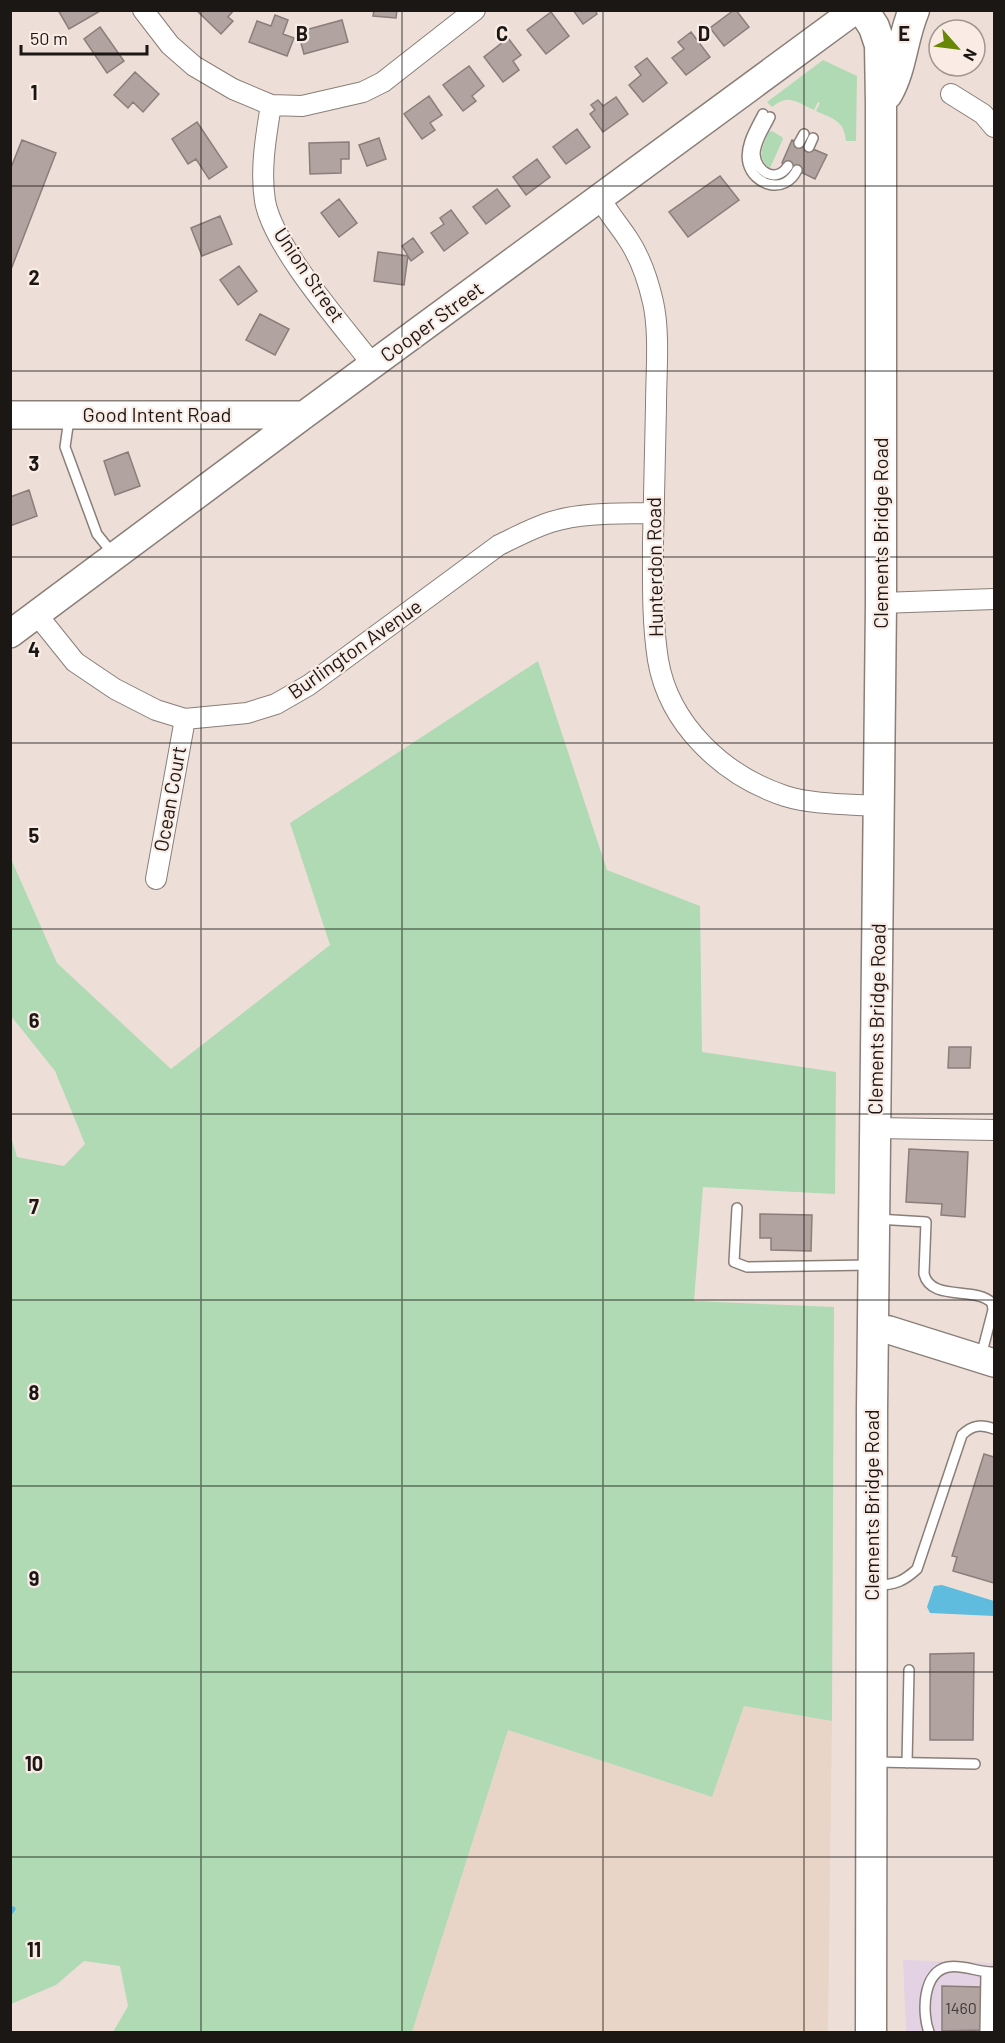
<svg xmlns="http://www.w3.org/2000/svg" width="1005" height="2043" font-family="Barlow,sans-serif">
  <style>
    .commercial { fill: #e2d2e4 }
    .built { fill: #e9d4c8 }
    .green { fill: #b0dab3 }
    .water { fill: #5fbcde }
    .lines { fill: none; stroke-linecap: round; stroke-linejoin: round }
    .stream { stroke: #5fbcde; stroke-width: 5 }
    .building { fill: #b1a39f; stroke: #8b7d7a; stroke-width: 1.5 }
    .lane-casing { stroke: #8a7e78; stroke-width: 12 }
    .street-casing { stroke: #8a7e78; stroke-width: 22 }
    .secondary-casing { stroke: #8a7e78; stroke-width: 30 }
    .primary-casing { stroke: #8a7e78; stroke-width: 33 }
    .lane { stroke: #fff; stroke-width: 9 }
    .street { stroke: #fff; stroke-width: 20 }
    .secondary { stroke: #fff; stroke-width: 27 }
    .primary { stroke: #fff; stroke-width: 30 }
    .grid { fill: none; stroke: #1b1714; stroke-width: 1.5; stroke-opacity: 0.55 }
    .labels { text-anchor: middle; stroke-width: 4.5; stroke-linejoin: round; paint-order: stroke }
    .number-label { font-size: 16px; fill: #403a37 }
    .street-label { font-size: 20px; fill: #1b1714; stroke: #faece5 }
    .grid-label { font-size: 20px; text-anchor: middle; font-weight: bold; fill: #1b1714; stroke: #faece5; stroke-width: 4.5; stroke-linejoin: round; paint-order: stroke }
  </style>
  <rect width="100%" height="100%" fill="#eddfd8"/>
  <path class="commercial" d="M903 1960 994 1963V2032H906Z"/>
  <path class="built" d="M744 1706 832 1721 828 2032H412L508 1730 711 1797Z"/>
  <path class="green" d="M823 60 857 76 856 141H846C844 120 833 119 816 111L820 103 818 102 814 110C796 102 789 93 772 107L767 102Z
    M772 131 782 137 783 139 770 168C756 158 763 145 769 132Z
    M538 661 607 870 700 906 702 1052 836 1072 835 1194 703 1187 694 1301 834 1307 832 1721 744 1706 712 1797 508 1730 412 2032H113L128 2006 120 1966 84 1961 56 1985 11 2004V1137L17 1157 64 1166 85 1144 55 1071 11 1016V859L57 963 171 1069 330 945 290 823Z"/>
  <path class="water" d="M942 1585 994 1601V1616L930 1613 927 1607 934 1586Z"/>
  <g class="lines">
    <path class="stream" d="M10 1913 13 1909"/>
  </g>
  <path class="building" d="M58 10H100V11L69 29Z
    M196 10H234L228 17 233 21 221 34Z
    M374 10H397L396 18 373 16Z
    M573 10H595L597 14 583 24Z
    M734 10H736L749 27 724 46 710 28Z
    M551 12 569 36 546 54 527 30Z
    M275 15 288 20 283 34 294 38 287 56 249 42 257 21 271 26Z
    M342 20 348 42 304 54 298 32Z
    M100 27 124 61 107 73 84 39Z
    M691 32 710 57 686 75 672 58 684 49 678 42Z
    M508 38 521 55 513 61 519 70 503 82 484 57Z
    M647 58 667 83 643 102 629 85 641 75 635 67Z
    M469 66 484 86 472 96 476 101 463 111 443 85Z
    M135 72 159 94 143 112 133 102 128 108 114 95Z
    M429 96 442 115 430 123 435 130 422 139 404 114Z
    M616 97 628 114 603 132 590 114 595 110 591 105 598 100 603 106Z
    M197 122 227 167 209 179 196 159 188 164 172 139Z
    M577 129 590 147 566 164 553 147Z
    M379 138 386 159 367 166 359 145Z
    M22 140 56 153 10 272V170Z
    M792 140 827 155 815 179 782 163Z
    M349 142V159H341V173L310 174 309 143Z
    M537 159 550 177 526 195 513 177Z
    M720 176 739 200 688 237 669 212Z
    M497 189 510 206 486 224 473 207Z
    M339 199 357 223 339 237 321 213Z
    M451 210 468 233 444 251 431 233 444 224 440 218Z
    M220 216 232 244 202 256 191 228Z
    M413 238 423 252 411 261 402 246Z
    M378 252 408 256 404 285 374 281Z
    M239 266 257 291 238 305 220 280Z
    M260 314 289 329 275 355 246 340Z
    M128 452 140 486 115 495 104 461Z
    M29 490 37 516 10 526V497Z
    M949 1047H971L970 1068H948Z
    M909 1149 968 1152 965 1217 941 1215 942 1204 906 1202Z
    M760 1214 812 1215 811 1251 771 1250V1238H760Z
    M984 1454 994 1457V1583L953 1571 957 1557 952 1556Z
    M974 1653 973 1740H930V1654Z
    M942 1986 981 1987 982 2030 942 2031Z"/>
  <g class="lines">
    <g class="lane-casing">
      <path id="lane" d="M763 114C756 128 744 146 748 163 754 186 785 195 797 170
        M770 117C765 128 755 141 755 154 756 172 776 184 788 166
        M799 143 804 134
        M809 147 813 138
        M69 419 65 447 97 534 114 555
        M737 1208 734 1262 747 1267 869 1265
        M877 1219 926 1222 924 1274C931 1302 976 1286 992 1303L993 1310 981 1356
        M877 1585C895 1585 904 1581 917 1569L962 1435C972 1425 981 1424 994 1429
        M876 1762 975 1764
        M907 1763 909 1670
        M929 2032C922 2014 922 1972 948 1967 963 1964 979 1973 994 1972
        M985 2032 986 1973
        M992 2032 993 1972"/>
    </g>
    <g class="street-casing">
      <path id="street" d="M143 10 170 45 194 66 233 89 271 105 302 106 363 92 383 82 475 10
        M951 94 983 114 994 127
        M271 105C266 136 260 169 265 201 273 247 343 326 373 365
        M600 198C608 213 619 225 628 239 640 257 648 280 653 302 660 333 656 374 656 406 655 451 654 497 653 542 653 582 652 621 658 660 669 725 724 776 785 796 814 805 849 804 879 806
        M881 603 994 599
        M38 616 75 662 115 689 156 710 185 719 247 713 276 704 309 685 499 545C516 537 532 528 551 522 584 512 619 514 654 513
        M156 879 185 719
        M876 1128 994 1130"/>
    </g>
    <g class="secondary-casing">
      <path id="secondary" d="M10 415H304
        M10 634 304 415 855 10
        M873 1328 889 1330 994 1363"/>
    </g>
    <g class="primary-casing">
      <path id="primary" d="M863 10 874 27 880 45 881 104V603L872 1411 871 2032
        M887 94C902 68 902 38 914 10"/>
    </g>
    <use href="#lane" class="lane"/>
    <use href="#street" class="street"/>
    <use href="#secondary" class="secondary"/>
    <use href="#primary" class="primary"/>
  </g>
  <path class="grid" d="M201 10V2032M402 10V2032M603 10V2032M804 10V2032M10 186H994M10 371H994M10 557H994M10 743H994M10 929H994M10 1114H994M10 1300H994M10 1486H994M10 1672H994M10 1857H994"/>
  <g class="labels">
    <g class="number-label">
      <text x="961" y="2014">1460</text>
    </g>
    <g class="street-label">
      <text transform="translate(309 275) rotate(56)" y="7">Union Street</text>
      <text transform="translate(432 322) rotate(-36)" y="7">Cooper Street</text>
      <text x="157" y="422">Good Intent Road</text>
      <text transform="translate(881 533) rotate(-90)" y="7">Clements Bridge Road</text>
      <text transform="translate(655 567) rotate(-91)" y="7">Hunterdon Road</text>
      <text transform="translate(355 649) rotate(-35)" y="7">Burlington Avenue</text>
      <text transform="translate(170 799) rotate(-80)" y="7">Ocean Court</text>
      <text transform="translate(877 1019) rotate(-89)" y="7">Clements Bridge Road</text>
      <text transform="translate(872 1505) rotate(-90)" y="7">Clements Bridge Road</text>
    </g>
  </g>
  <g class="grid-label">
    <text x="302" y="41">B</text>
    <text x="502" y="41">C</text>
    <text x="704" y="41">D</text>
    <text x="904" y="41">E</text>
    <text x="34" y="100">1</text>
    <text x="34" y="285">2</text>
    <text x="34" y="471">3</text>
    <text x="34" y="657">4</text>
    <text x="34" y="843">5</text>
    <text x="34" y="1028">6</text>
    <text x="34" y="1214">7</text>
    <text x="34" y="1400">8</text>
    <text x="34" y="1586">9</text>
    <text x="34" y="1771">10</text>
    <text x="34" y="1957">11</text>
  </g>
  <rect width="1005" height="2043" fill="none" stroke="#1b1714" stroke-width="24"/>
  <g transform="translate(957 48) rotate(118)"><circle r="28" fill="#faece5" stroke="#a19791" stroke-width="1.5"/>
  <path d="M0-4.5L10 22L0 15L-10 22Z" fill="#678807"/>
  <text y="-9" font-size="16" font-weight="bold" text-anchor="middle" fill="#1b1714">N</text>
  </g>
  <path d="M21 45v9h126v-9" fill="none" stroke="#1b1714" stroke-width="3"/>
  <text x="30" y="45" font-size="18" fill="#1b1714" stroke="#faece5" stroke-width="4.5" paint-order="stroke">50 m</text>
</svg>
